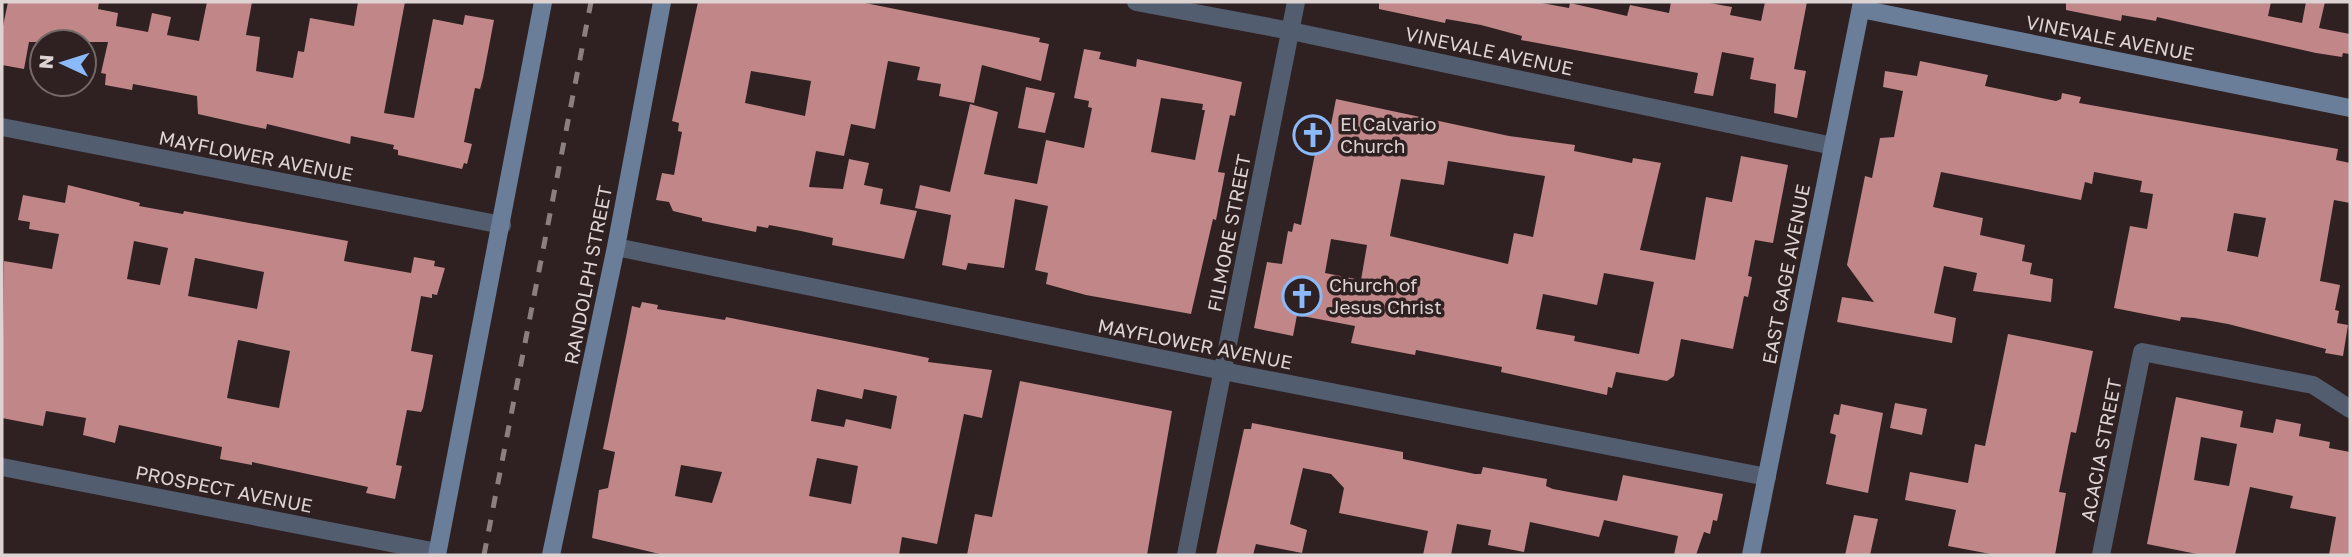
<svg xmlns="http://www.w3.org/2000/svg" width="2352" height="557" font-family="'Golos Text',sans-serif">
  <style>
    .building { fill: #c08688; fill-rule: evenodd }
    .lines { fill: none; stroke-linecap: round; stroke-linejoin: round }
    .street { stroke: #525e6f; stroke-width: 18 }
    .secondary { stroke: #6a7e9a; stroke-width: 18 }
    .rail { stroke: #8b7f7f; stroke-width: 5; stroke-dasharray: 12 12; stroke-linecap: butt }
    .labels { text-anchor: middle; stroke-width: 7; stroke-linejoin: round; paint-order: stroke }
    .street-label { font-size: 19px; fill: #ddd3d3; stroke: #2f2121 }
    .poi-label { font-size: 19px; fill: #ddd3d3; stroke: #2f2121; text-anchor: start }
  </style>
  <rect width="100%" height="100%" fill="#2f2121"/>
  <path class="building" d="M8 2H99L98 9 118 13 116 26 148 32 152 13 171 17 167 35 199 41 207 2H252L246 35 260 37 256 71 293 78 298 51 304 52 310 18 354 26 358 2H405L384 113 414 118 433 19 463 25 465 15 494 20 483 78 480 89 475 88 464 142 472 144 467 164 464 163 462 169 398 155V150L393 149 394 145 351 136 350 144 267 124 266 129 242 124 198 114 197 96 133 84 132 90 105 85 106 74 101 73 108 42H29L24 69 2 65V31Z
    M698 2H860L1040 38 1039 42 1049 44 1041 81 982 65 974 103 939 96 941 84 917 80 920 67 888 61 875 129 851 124 844 156 816 151 809 187 843 189 849 159 869 163 864 185 883 189 880 204 917 211 904 259 832 245 833 238 801 231 769 225 768 228 757 226 756 232 702 221V218L673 211 669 202 656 200 662 173 674 175 682 132 678 131 679 123 672 121ZM751 71 811 81 805 116 745 103Z
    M1379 2H1536L1569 8 1570 3 1627 16 1630 5 1669 13 1671 2H1704L1732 7 1730 15 1761 21 1765 2H1807L1794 69 1806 71 1797 118 1774 113 1776 84 1750 79 1754 58 1722 52 1713 96 1694 93 1698 73 1521 40 1522 36 1481 25 1446 19 1445 23 1379 9Z
    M2066 2H2271L2268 16 2302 23 2306 2H2325L2319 28 2350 34V54L2343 53 2342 57 2316 53 2157 17 2156 21 2122 15 2121 21 2066 10Z
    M1084 49 1101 52 1099 59 1136 67 1137 59 1242 82 1235 116 1230 115 1218 172 1225 173 1216 220 1213 219 1191 314 1086 295 1046 284 1048 273 1035 270 1048 206 1015 199 1004 268 968 263 966 270 942 265 951 215 915 208 920 185 950 192 970 104 998 112 984 174 1037 184 1046 140 1084 148 1092 108 1088 107 1089 101 1074 98ZM1161 98 1203 104 1202 110H1205L1195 160 1151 152Z
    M1920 61 1988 75 1985 86 2056 101 2061 99 2062 93 2081 97 2079 103 2338 149 2336 160 2350 163V203L2334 200 2320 281 2340 285 2335 310 2339 311 2337 323 2348 325 2343 356 2325 353 2326 349 2228 324 2194 318 2181 317 2180 321 2114 308 2130 226 2147 229 2153 194 2140 192 2142 181 2094 172 2092 184 2085 182 2081 200 1941 172 1933 207 1983 218 1980 235 2025 245 2022 261 2032 263 2030 274 2053 279 2051 302 1973 291 1977 273 1944 266 1934 313 1956 318 1952 343 1837 322 1842 297 1874 302 1847 265 1865 176 1872 178 1880 138 1894 137 1903 91 1883 87 1885 71 1917 76ZM2234 213 2266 218 2258 257 2227 251Z
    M1026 87 1055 93 1045 133 1018 128Z
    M1336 99 1509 136 1575 145 1574 151 1632 163 1633 158 1661 163 1640 250 1695 260 1706 197 1732 202 1741 156 1788 165 1773 243 1755 240 1748 276 1752 277 1748 297 1744 296 1733 349 1681 339 1674 376 1667 381 1616 372 1612 388 1608 387 1607 395 1501 372 1502 367 1416 350 1415 355 1351 343 1355 326 1297 315 1293 336 1254 328 1267 262 1282 264 1288 231 1292 232 1294 223 1301 225 1318 138 1328 140ZM1448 161 1545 176 1533 237 1514 233 1508 264 1390 236 1401 179 1444 185ZM1331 239 1367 245 1361 280 1325 273ZM1604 273 1654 282 1639 354 1574 341 1575 336 1536 329 1543 294 1597 305Z
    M68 185 140 203 139 206 183 214 184 211 348 241 344 261 411 273 414 257 435 261 434 266 445 268 437 295 432 294V298L421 296 411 351 433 355 423 408 421 412 407 410 396 465 402 466 395 499 366 493 368 487 252 462V465L220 459 222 447 119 425 115 443 83 435 86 418 46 411 43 426 2 418 4 261 52 269 59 234 29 229 30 222 18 220 23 195 65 203ZM134 241 168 248 160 285 127 279ZM195 258 264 272 257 309 188 296ZM238 340 290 351 279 408 227 398Z
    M642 302 658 305 657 309 725 320 726 317 929 358 928 362 992 370 982 418 964 414 937 544 902 537 899 555H664L592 538 599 490 608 488 615 452 603 449 626 337 632 306 640 308ZM817 389 862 399 864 389 897 396 891 429 846 419 844 427 811 421ZM817 458 858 466 851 504 809 496ZM681 465 722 472 712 503 675 496Z
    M2008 334 2093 351 2076 433 2071 432 2059 492 2066 493 2055 555H1996L1948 546 1956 510 1905 500 1910 472 1968 483 1975 444 1985 446Z
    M1020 381 1172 411 1147 555H967L975 514 992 517Z
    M2176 397 2243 411 2240 427 2273 433 2276 419 2301 424 2299 436 2330 442 2329 448 2350 452V555H2329L2336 517 2290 508 2293 496 2250 487 2235 555H2202L2147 544ZM2201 437 2237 444 2229 486 2194 480Z
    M1895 403 1927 409 1922 435 1890 428Z
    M1841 404 1883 413 1868 493 1826 484 1836 435 1830 433 1834 414 1839 415Z
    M1252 423 1403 452V459L1475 474H1481L1483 467 1547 479 1546 486 1553 489 1617 501 1623 475 1723 494 1717 521 1713 520 1710 534 1704 532 1696 555H1674L1678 536 1604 520 1599 537 1530 522 1524 552 1488 545 1491 530 1457 524 1451 555H1423L1428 531 1339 513 1344 488 1331 474 1303 468 1290 524 1307 530 1302 553 1256 544 1253 555H1216L1244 429H1251Z
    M1854 515 1878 519 1870 555H1845Z"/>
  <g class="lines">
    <path class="street" d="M1136 2 1291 31 1833 146
      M2 127 502 225
      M616 247 1223 371 1767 477
      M2 467 437 552
      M1186 555 1296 2
      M2101 555 2142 352 2313 385 2350 409"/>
    <path class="secondary" d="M1861 9 2350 108
      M437 555 543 2
      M551 555 616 247 662 2
      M1751 555 1862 2"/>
    <path class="rail" d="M484 555 591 2"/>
  </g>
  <defs>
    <g id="church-ring" transform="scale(2.0125)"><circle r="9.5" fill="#2f2121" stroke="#8bbafc" stroke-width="1.5"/><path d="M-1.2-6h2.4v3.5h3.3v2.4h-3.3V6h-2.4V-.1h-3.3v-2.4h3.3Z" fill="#8bbafc"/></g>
  </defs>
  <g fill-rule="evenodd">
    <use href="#church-ring" x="1313" y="135"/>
    <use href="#church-ring" x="1302" y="296"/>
  </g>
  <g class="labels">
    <g class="street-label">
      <text transform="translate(2110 38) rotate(11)" y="7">VINEVALE AVENUE</text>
      <text transform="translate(1489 51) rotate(12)" y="7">VINEVALE AVENUE</text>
      <text transform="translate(256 156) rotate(11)" y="7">MAYFLOWER AVENUE</text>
      <text transform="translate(1229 233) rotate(-79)" y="7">FILMORE STREET</text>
      <text transform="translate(1786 274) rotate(-79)" y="7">EAST GAGE AVENUE</text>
      <text transform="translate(588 275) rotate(-79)" y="7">RANDOLPH STREET</text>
      <text transform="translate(1195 344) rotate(11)" y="7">MAYFLOWER AVENUE</text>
      <text transform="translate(2101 450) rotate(-79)" y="7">ACACIA STREET</text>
      <text transform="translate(224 489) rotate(11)" y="7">PROSPECT AVENUE</text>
    </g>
    <g class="poi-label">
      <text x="1340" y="131">El Calvario<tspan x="1340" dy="22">Church</tspan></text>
      <text x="1329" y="292">Church of<tspan x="1329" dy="22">Jesus Christ</tspan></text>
    </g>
  </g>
  <rect width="2352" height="557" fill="none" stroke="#ddd3d3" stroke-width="7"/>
  <g transform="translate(63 63) rotate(274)"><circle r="33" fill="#2f2121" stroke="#756868" stroke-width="2"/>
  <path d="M0-5L12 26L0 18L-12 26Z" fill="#8bbafc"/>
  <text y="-10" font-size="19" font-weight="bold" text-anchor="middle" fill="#ddd3d3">N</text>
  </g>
</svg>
